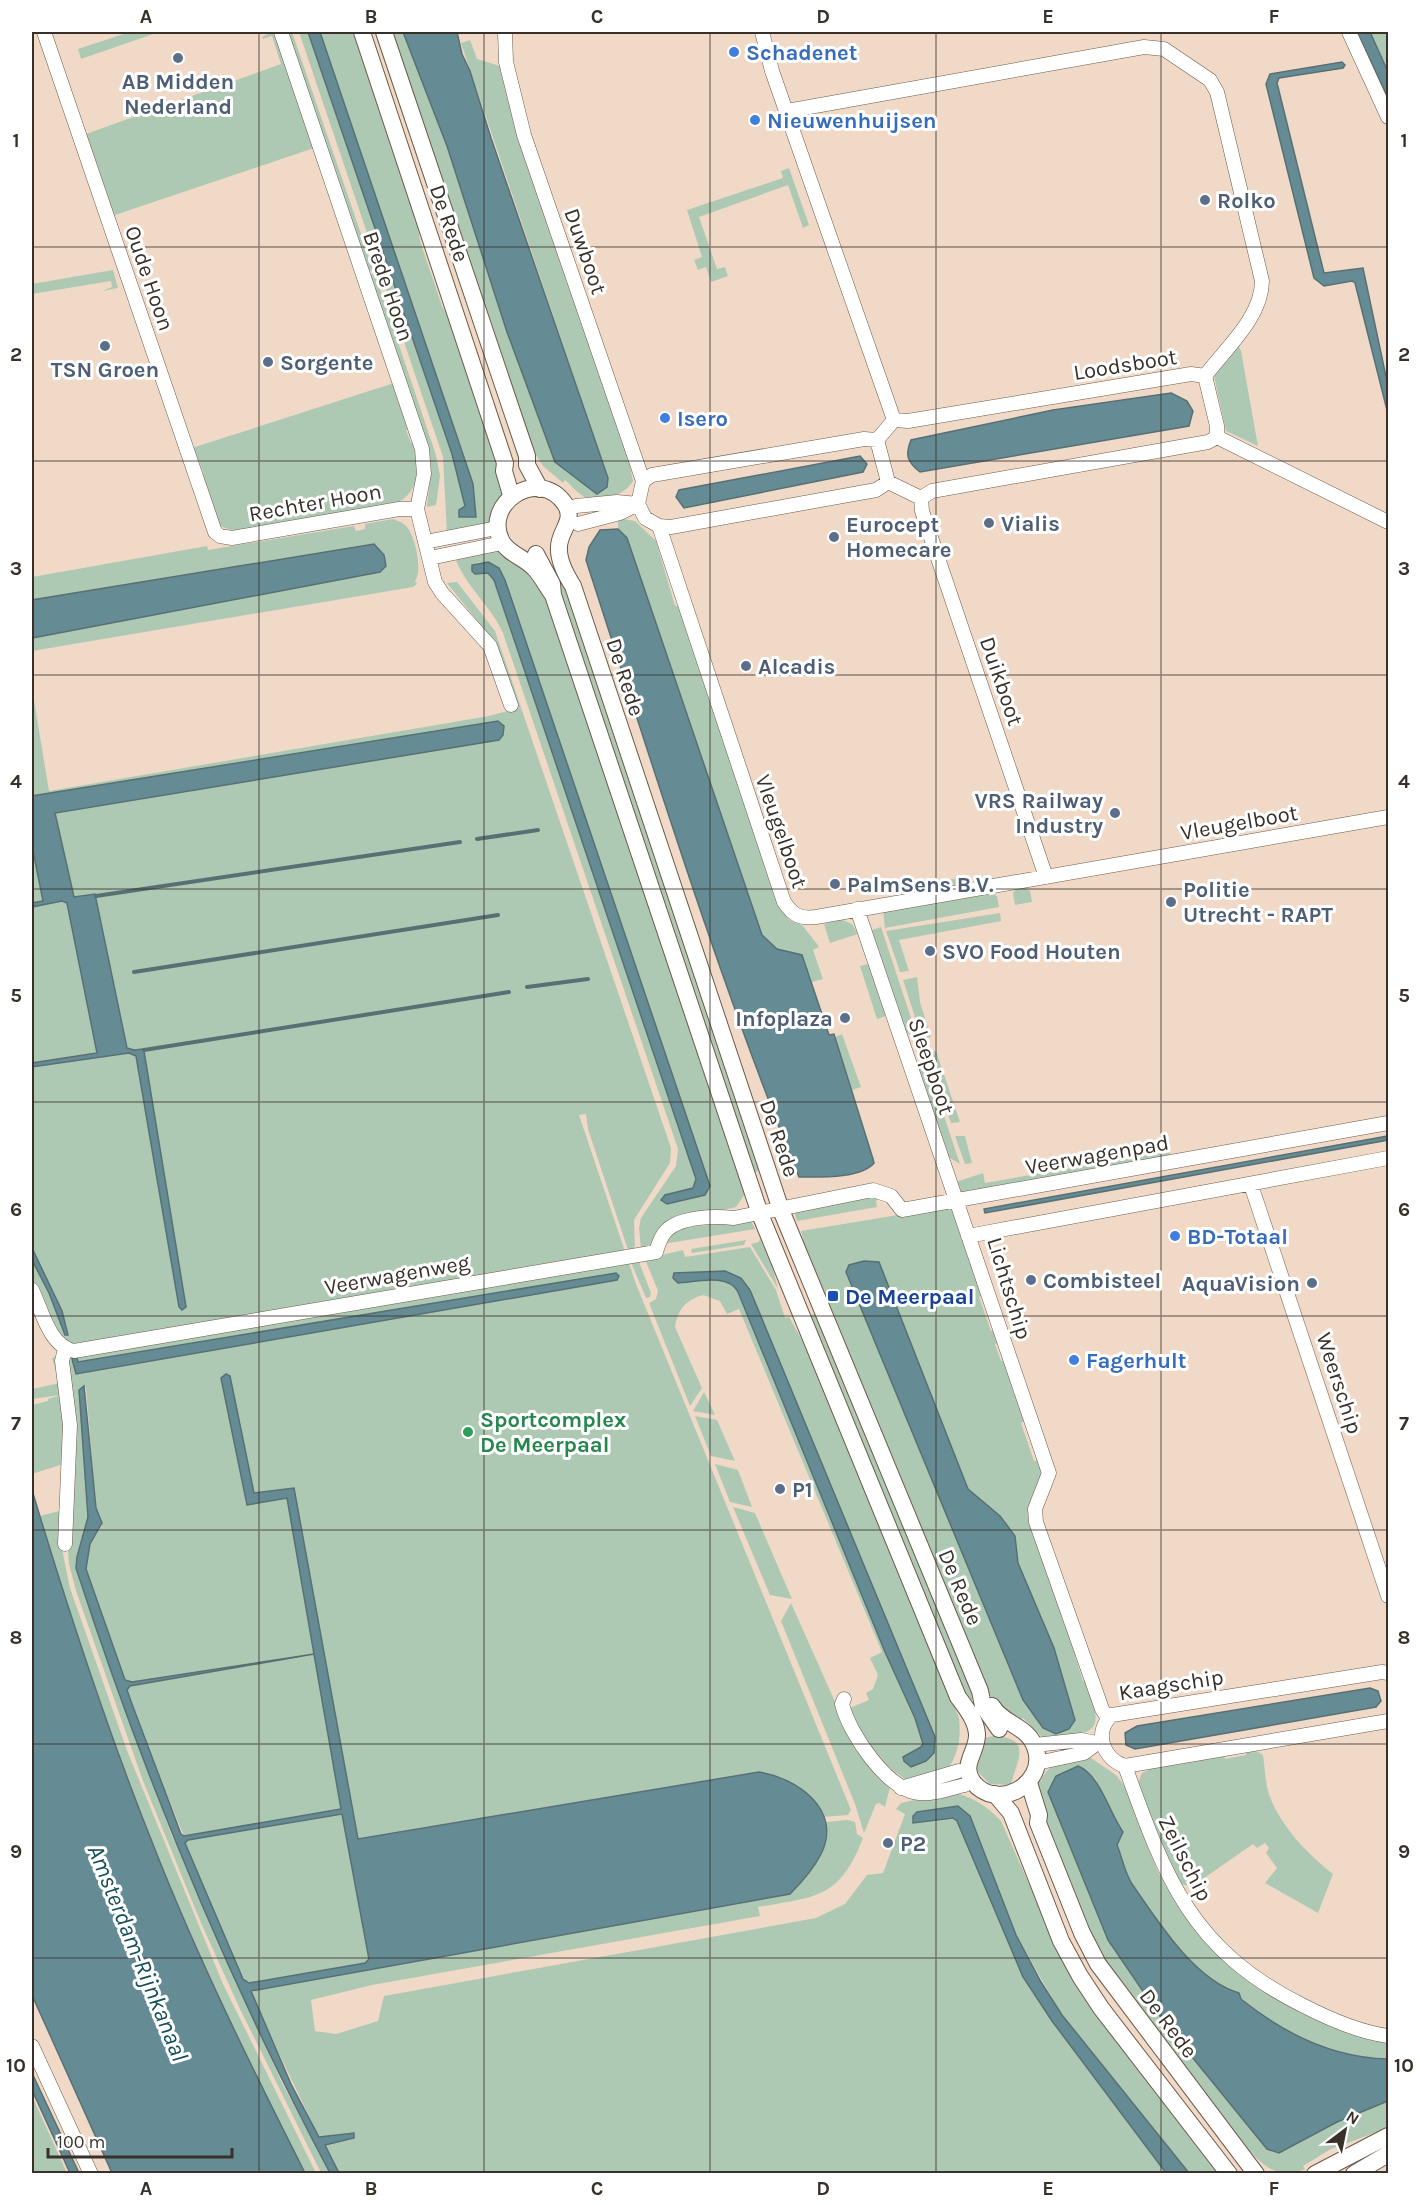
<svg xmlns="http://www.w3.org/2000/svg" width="1420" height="2205" font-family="Karla,sans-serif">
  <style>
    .green { fill: #aec9b3; fill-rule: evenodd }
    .water { fill: #658c94; stroke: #587074; stroke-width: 1.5; fill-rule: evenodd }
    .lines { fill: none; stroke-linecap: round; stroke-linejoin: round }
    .stream { stroke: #587074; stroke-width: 4 }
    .minor-casing { stroke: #6c5949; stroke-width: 15 }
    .major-casing { stroke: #6c5949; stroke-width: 18 }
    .minor { stroke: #fff; stroke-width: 14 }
    .major { stroke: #fff; stroke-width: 16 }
    .grid { fill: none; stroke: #383029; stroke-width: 1.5; stroke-opacity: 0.55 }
    .shop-dot { fill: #3f7fe0; stroke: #fff; stroke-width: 2 }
    .service-dot { fill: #5c6f8a; stroke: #fff; stroke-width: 2 }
    .transit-dot { fill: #1a4fb4; stroke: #fff; stroke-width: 2 }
    .leisure-dot { fill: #2e9e5b; stroke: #fff; stroke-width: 2 }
    .labels { text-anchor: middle; stroke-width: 6; stroke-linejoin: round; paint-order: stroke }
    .shop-label { font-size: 22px; font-weight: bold; fill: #366cbe; stroke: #fff; text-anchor: start }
    .service-label { font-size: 22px; font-weight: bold; fill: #4e5e75; stroke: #fff; text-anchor: start }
    .street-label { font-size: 22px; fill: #383029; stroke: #fff }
    .transit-label { font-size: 22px; font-weight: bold; fill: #164399; stroke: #fff; text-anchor: start }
    .leisure-label { font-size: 22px; font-weight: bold; fill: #27864d; stroke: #fff; text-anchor: start }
    .water-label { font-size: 24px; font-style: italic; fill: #15505a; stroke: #fff }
    .neatline { fill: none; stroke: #383029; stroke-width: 2 }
    .grid-label { font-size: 20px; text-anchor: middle; font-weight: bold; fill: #383029 }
  </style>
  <rect width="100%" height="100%" fill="#f0dac7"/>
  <path class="green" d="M130 32H159L81 59 78 49Z
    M271 32 275 34 314 148 112 216 86 134 281 64 272 36 263 39 262 37Z
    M287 32H292L373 269 369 272Z
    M299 32H308L452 454 465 506 460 508 461 519 473 484 320 32H356L415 208 420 241 442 306 458 334 502 477V498L488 523 447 534 443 457Z
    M391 32H403L447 146 507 332 555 462 597 494 607 487 608 478 461 43 470 40 477 59 503 67 629 461 633 481C626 495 597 505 583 496 576 492 571 485 565 480L563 483 543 466 534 452Z
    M1370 32H1388V72Z
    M789 168 809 225 803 228 788 185 699 217 717 269 725 267 728 276 711 282 706 267 698 270 694 260 702 257 687 210 783 178 781 171Z
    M113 270 118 288 102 291 112 287 111 281 32 294V284Z
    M370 274H375L436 455 440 476 436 505 427 507 431 471 429 449Z
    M1237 342 1241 351 1258 446 1226 431 1214 376Z
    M394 383 410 429 406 430 411 443H415C417 466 422 490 397 503L234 531 220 526 200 476 204 474 199 461 195 462 192 452 195 447Z
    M618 518 635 521 656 541 675 606H679L781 909 789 920 802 925 817 944 819 947 813 950 823 979 812 982 802 955 777 949 762 936 627 538 618 529Z
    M393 519C398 521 402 522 406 526 415 535 423 570 415 581L417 584 413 587 32 651V638L380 572 374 544 32 600V577L207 546 208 550 354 526 356 531 365 529V524Z
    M499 551 529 570 548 600 745 1194 736 1207 707 1214 697 1211 684 1213 650 1248H641L639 1228 641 1218 676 1166 678 1149 503 633C491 606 466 587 455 558L473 552ZM480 562 499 568 505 580 710 1186 705 1195 668 1204 661 1200 665 1195 693 1188 696 1179 494 580 488 573 475 574 472 565Z
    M457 582 495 631 671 1148 670 1163 634 1220 635 1251 629 1252 625 1241 588 1129 586 1114 579 1115 581 1121 636 1284 851 1810 848 1815 823 1817 817 1804 759 1772 358 1840 293 1488 254 1493 230 1377 246 1505 287 1498 341 1809 184 1836 121 1686 86 1569 90 1544 102 1526 96 1508 86 1388 84 1386 79 1390 88 1517 77 1557 171 1834 282 2083 330 2173H321L239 2007 201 1923 143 1781 76 1591 69 1564 67 1534 68 1361 74 1346 61 1339 32 1281V1260L49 1293 65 1334 67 1329 62 1311 32 1248V1067L129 1053 136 1056 186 1307 143 1049 134 1050 127 1048 95 894 74 897 55 812 499 740 503 735 504 726 498 721 32 796V688L49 791 489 716 518 708 496 644 447 583ZM224 1348 77 1374 72 1359 76 1357 78 1362Z
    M564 583 762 1170 753 1173 556 586Z
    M32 846 43 902 32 903Z
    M969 876 965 884 933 889 926 884Z
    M1023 886 1030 891 1032 902 1015 905 1013 893 1017 887Z
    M991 892 997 896 999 907 885 928 883 910Z
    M62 901 67 903 98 1053 32 1063V907Z
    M1000 913 1001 921 996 922 899 940 909 971 900 972 886 931Z
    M840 919 852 924 858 934 830 943 824 924Z
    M881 927 918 1039 906 1032 872 930Z
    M868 964 886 1016 877 1019 860 966Z
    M917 977 920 1002 931 1037 922 1039 903 980Z
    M842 1034 861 1087 852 1090 835 1037Z
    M936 1051 960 1122 951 1123 927 1053Z
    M923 1053 960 1164 948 1157 917 1066Z
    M955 1136H965L972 1163 965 1164Z
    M1169 1151 1171 1158 965 1194 961 1193 956 1182 983 1173 985 1183Z
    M870 1194 887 1199 876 1200 877 1207 797 1221 794 1211Z
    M952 1206 983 1296 979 1297 991 1331 995 1330 999 1343 995 1344 1001 1361 1004 1360 1025 1421 1021 1423 1034 1461 1039 1460 1042 1480 1028 1509 1078 1655 1075 1656 1083 1681H1086C1106 1736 1096 1733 1043 1738L1023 1718 1019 1721 997 1705 987 1691 801 1241 803 1239 801 1231ZM879 1262 968 1489 1000 1516 1015 1536 1018 1563 1075 1720 1023 1700Z
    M751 1221 755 1229 663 1244 678 1228Z
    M760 1238 763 1245 767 1246 778 1289 751 1244 759 1242Z
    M746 1240 744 1245 692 1253 691 1249Z
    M750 1247 776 1290 785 1318 789 1317 816 1365 959 1718C961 1737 959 1752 948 1769L906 1780C884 1764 852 1737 850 1708L869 1700 866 1693 873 1689 878 1675 870 1658 882 1652 739 1309 727 1314 720 1301 703 1295C686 1300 678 1309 675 1327L702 1388 690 1406 649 1303 656 1299 658 1291 645 1259 683 1250 685 1257ZM741 1278 934 1753 903 1756 922 1747 923 1744 915 1718 885 1652 738 1292 730 1283 721 1281Z
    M630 1260 639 1262 651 1293 650 1297 646 1298Z
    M817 1313 977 1697 968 1701 809 1316Z
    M55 1357 62 1374 66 1463 32 1474V1405L48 1401V1399L60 1395 32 1399V1389L60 1383 52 1358Z
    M704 1392 715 1415 693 1411Z
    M695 1416 717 1420 735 1461 711 1456Z
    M715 1464 738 1470 752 1507 730 1502Z
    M733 1507 755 1513 792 1599 770 1595Z
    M63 1510V1554L70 1588 128 1753 223 1984 316 2173H305C251 2066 199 1959 154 1847 110 1739 73 1628 40 1516Z
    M791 1603 852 1740 890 1787 885 1807 879 1803 876 1804 864 1833 855 1804 781 1621Z
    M992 1736C1036 1737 1015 1763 1011 1785L990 1784 976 1770 977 1759 985 1738Z
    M1255 1750 1263 1755C1265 1768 1265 1785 1270 1797 1282 1828 1308 1854 1333 1874L1318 1913 1265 1883 1277 1868 1266 1853 1269 1848 1265 1843 1257 1848 1253 1844 1194 1885 1189 1883 1192 1887 1178 1883 1169 1867 1138 1783 1142 1773 1154 1767 1224 1755 1225 1759 1246 1755V1751Z
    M1091 1758 1116 1775 1126 1788 1158 1872 1180 1907 1237 1968 1388 2041V2059C1333 2058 1282 2033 1241 1998L1239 1993C1195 1980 1156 1920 1132 1884 1125 1874 1122 1857 1117 1845L1123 1832 1106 1804 1095 1777 1108 1940 1166 2025 1267 2149 1388 2101V2128L1331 2149 1303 2166 1305 2169C1280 2180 1265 2168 1249 2150L1107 1964C1078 1909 1046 1842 1037 1780L1041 1781C1049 1760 1071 1758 1091 1758Z
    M950 1792C970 1795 987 1806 1001 1821L1053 1938 1222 2173H1189L1062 2015 1016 1935 989 1865 958 1806 913 1823 953 1818 957 1821 1052 2021 1166 2173H339L325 2145 354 2138V2133L319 2137 250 1993 258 1989 790 1894C809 1874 827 1851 825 1822L848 1820 855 1822 857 1834 863 1838C840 1898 817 1897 758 1907L760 1916 372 1985 311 2000 315 2031 336 2034 378 2021 384 1996 816 1918 845 1904 867 1875 883 1873 905 1814 896 1809 901 1803Z
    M342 1814 369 1959 365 1963 249 1983 243 1980 185 1843 187 1840Z
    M32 2096 67 2173H32Z"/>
  <path class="water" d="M308 32H320L473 484 476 517H459V510L465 506 452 454Z
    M403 32H457L462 54 470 71 491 138 608 478 607 487 597 494 555 462 507 332 447 146Z
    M1357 32H1370L1388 72V98Z
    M1342 62 1345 65 1343 68 1279 78 1277 83 1324 273 1363 268 1388 386V414L1355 283 1352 281 1324 286 1314 278 1266 84 1270 74Z
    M1171 393 1187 401 1193 411 1189 426 920 472C907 462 905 455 911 440L1053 410Z
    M860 456 867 464 863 472 684 508 676 497 679 490Z
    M618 529 627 538 762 935 777 949 802 955 829 1035 834 1034 873 1159 874 1163C861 1179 818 1177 799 1177 717 976 653 766 586 560L589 547 600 530Z
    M374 544 384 555 386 566 380 572 32 638V600Z
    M488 562 499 568 505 580 710 1186 705 1195 667 1204 661 1200 665 1195 693 1188 696 1179 494 580 488 573 475 574 472 571V565Z
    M498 721 504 726 503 735 499 740 55 813 74 897 95 894 127 1048 134 1050 143 1049 144 1051 186 1307 182 1310 179 1307 136 1056 129 1053 32 1067V1063L97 1053 67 903 62 901 32 907V903L43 901 32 846V796Z
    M1388 1136V1140L985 1213 984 1209Z
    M32 1248 62 1311 68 1335H65L49 1293 32 1260Z
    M864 1261 879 1262 968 1489 1000 1516 1015 1536 1018 1563 1054 1648 1075 1720 1069 1729 1056 1734 1043 1728 1023 1700 846 1272 849 1265Z
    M725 1271 741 1278 750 1290 935 1737 934 1753 926 1761 911 1767 904 1761 903 1757 921 1747 923 1744 915 1718 885 1652 738 1292C728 1273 696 1282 678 1283L673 1278 674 1273Z
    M616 1273 619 1276 617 1280 76 1374 72 1359 77 1357 78 1362Z
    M226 1374 230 1376 254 1493 294 1488 358 1839 759 1772C797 1778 843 1810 821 1854 814 1868 801 1883 790 1894L251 1991 291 2084 319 2137 354 2133V2138L325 2145 339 2173H330C227 1979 144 1777 76 1568L77 1557 88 1517 79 1390 84 1386 96 1508 102 1523 90 1544 86 1569 125 1680 132 1682 314 1654 287 1498 247 1505 221 1378ZM314 1654 341 1809 184 1836 181 1834 132 1704 127 1690 130 1686ZM342 1814 369 1959 365 1963 249 1983 243 1979 185 1843 188 1840Z
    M32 1490C68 1610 107 1730 154 1847 198 1959 251 2066 305 2173H112L32 1995Z
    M1370 1688 1378 1691 1381 1701 1376 1707 1135 1749 1126 1745 1125 1733 1137 1726Z
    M1078 1766C1100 1775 1109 1812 1123 1832L1117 1845C1122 1857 1125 1874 1132 1884 1157 1920 1194 1980 1239 1993L1241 1999C1283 2033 1333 2058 1388 2059V2101L1337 2122 1279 2153 1267 2149 1166 2025 1108 1940 1048 1792 1056 1776Z
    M958 1806 970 1816 1016 1935 1041 1982 1062 2015 1189 2173H1166L1052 2021 1023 1977 957 1821 953 1818 913 1823V1816L917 1812Z
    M32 2073 79 2173H70L32 2090Z"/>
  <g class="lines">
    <path class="stream" d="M477 839 538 830
      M96 896 460 842
      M134 972 498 915
      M527 987 588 979
      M144 1050 509 992"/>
    <g class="minor-casing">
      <path id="minor" d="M44 32 215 532 220 536 232 538 399 509H417
        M281 32 422 449 424 474 417 509 435 582 442 593 490 646 511 705
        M505 32 506 62 524 135 643 481
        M762 32 772 71 894 420
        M1349 32 1388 117
        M787 111 1144 47 1164 49 1210 80 1217 92 1262 281C1262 317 1226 348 1205 376
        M1217 437 1388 522
        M877 440 888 482
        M643 481 652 475 864 439 877 440 894 420 908 421 1191 374 1205 376 1217 426V437L1208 442 932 491 921 498 888 482 876 490 671 527 659 526
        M643 481 638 504 645 518 659 526
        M921 498 922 511 1046 877
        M576 506 617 502 638 504
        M578 524 620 513 638 504
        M659 526 784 902C793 915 799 919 816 917L1388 817
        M425 542 497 528
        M430 558 502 543
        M857 909 1049 1473 1035 1509 1036 1522 1102 1709 1108 1719
        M1251 1185 1388 1596
        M968 1236 1388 1158
        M32 1290C42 1310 49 1346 74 1351L656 1252C658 1245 661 1236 666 1231 680 1216 716 1216 734 1218L873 1190 891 1196 902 1210 1388 1123
        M65 1349 62 1361 70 1425 65 1544
        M1388 1673 1382 1672 1112 1715C1093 1732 1103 1759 1125 1766L1388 1721
        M844 1699 842 1704C849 1733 887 1790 919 1793 933 1795 951 1788 965 1785
        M1035 1745 1081 1740 1102 1744
        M1037 1763 1084 1753 1096 1744
        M1125 1766C1165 1877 1190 1949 1302 2005 1329 2019 1359 2032 1388 2036
        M901 1788 959 1771
        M32 2046 91 2174"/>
    </g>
    <g class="major-casing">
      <path id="major" d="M362 32 505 463 504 471 511 495
        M384 32 527 456V465L540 489
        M536 554 552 584 553 595 760 1214 958 1697C966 1708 976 1720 977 1734 978 1751 960 1765 973 1782 996 1812 1046 1785 1036 1750 1029 1725 1004 1726 992 1706
        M553 595C546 586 542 576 534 568 525 558 509 554 502 542 481 503 539 466 565 504 576 520 559 531 559 547 558 560 566 575 573 586L781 1210 980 1691 983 1706 999 1729
        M1029 1783 1039 1815 1038 1823 1082 1933 1098 1964 1256 2174
        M995 1794 1011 1813 1061 1941 1080 1976 1101 2008 1229 2174
        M1315 2174 1388 2136
        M1354 2174 1388 2154"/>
    </g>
    <use href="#minor" class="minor"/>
    <use href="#major" class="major"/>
  </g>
  <path class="grid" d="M259 32V2174M484 32V2174M710 32V2174M936 32V2174M1161 32V2174M32 247H1388M32 461H1388M32 675H1388M32 889H1388M32 1102H1388M32 1316H1388M32 1530H1388M32 1744H1388M32 1958H1388"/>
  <g class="shop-dot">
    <circle cx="734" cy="52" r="6"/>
    <circle cx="755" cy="120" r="6"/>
    <circle cx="665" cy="418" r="6"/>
    <circle cx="1175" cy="1236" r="6"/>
    <circle cx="1074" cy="1360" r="6"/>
  </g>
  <g class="service-dot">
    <circle cx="178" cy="58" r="6"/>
    <circle cx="1205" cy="200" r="6"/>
    <circle cx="105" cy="346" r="6"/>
    <circle cx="268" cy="362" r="6"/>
    <circle cx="989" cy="523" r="6"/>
    <circle cx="834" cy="537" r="6"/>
    <circle cx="746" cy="666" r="6"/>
    <circle cx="1115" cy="813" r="6"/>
    <circle cx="835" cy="884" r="6"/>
    <circle cx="1171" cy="902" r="6"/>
    <circle cx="930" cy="951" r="6"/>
    <circle cx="845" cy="1018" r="6"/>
    <circle cx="1031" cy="1280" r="6"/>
    <circle cx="1312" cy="1283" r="6"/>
    <circle cx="780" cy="1489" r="6"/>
    <circle cx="888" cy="1843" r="6"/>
  </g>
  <rect class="transit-dot" x="827" y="1290" width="12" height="12" rx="3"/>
  <circle class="leisure-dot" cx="468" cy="1432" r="6"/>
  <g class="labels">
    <g class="shop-label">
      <text x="746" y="60">Schadenet</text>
      <text x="767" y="128">Nieuwenhuijsen</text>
      <text x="677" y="426">Isero</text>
      <text x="1187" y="1244">BD-Totaal</text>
      <text x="1086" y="1368">Fagerhult</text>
    </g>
    <g class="service-label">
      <text x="178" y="89" text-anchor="middle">AB Midden<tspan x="178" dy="25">Nederland</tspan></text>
      <text x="1217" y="208">Rolko</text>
      <text x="280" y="370">Sorgente</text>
      <text x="105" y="377" text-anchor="middle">TSN Groen</text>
      <text x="1001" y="531">Vialis</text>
      <text x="846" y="532">Eurocept<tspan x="846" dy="25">Homecare</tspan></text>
      <text x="758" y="674">Alcadis</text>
      <text x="1103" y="808" text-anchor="end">VRS Railway<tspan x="1103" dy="25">Industry</tspan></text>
      <text x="847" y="892">PalmSens B.V.</text>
      <text x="1183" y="897">Politie<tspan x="1183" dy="25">Utrecht - RAPT</tspan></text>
      <text x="942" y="959">SVO Food Houten</text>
      <text x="833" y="1026" text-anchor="end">Infoplaza</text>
      <text x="1043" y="1288">Combisteel</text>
      <text x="1300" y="1291" text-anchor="end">AquaVision</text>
      <text x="792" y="1497">P1</text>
      <text x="900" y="1851">P2</text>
    </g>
    <g class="street-label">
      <text transform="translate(450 223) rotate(71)" y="8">De Rede</text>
      <text transform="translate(586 251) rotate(71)" y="8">Duwboot</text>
      <text transform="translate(150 278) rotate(71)" y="8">Oude Hoon</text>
      <text transform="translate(389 286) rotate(71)" y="8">Brede Hoon</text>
      <text transform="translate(1125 364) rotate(-9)" y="8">Loodsboot</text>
      <text transform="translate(315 502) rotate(-10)" y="8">Rechter Hoon</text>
      <text transform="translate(626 677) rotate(72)" y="8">De Rede</text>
      <text transform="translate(1002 681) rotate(71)" y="8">Duikboot</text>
      <text transform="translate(1239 822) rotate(-10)" y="8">Vleugelboot</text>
      <text transform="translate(782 831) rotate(71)" y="8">Vleugelboot</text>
      <text transform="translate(932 1066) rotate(71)" y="8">Sleepboot</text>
      <text transform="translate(780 1138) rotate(71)" y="8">De Rede</text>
      <text transform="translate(1097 1154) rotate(-10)" y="8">Veerwagenpad</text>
      <text transform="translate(397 1274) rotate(-10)" y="8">Veerwagenweg</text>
      <text transform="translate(1010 1288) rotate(73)" y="8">Lichtschip</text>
      <text transform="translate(1340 1383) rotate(72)" y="8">Weerschip</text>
      <text transform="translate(961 1587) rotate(67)" y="8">De Rede</text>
      <text transform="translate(1171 1684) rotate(-9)" y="8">Kaagschip</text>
      <text transform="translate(1186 1858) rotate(63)" y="8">Zeilschip</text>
      <text transform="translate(1169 2023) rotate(53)" y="8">De Rede</text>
    </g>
    <g class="transit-label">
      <text x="845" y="1304">De Meerpaal</text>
    </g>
    <g class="leisure-label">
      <text x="480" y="1427">Sportcomplex<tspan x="480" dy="25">De Meerpaal</tspan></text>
    </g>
    <g class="water-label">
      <text transform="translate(138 1953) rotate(68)" y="8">Amsterdam-Rijnkanaal</text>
    </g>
  </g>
  <rect width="1420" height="2205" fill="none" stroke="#ffffff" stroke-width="66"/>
  <g transform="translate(1345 2130) rotate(32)" stroke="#ffffff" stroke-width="4.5" paint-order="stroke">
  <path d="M0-4.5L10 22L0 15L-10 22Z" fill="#383029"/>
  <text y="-9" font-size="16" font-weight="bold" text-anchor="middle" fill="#383029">N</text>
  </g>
  <path d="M48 2148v9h184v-9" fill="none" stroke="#383029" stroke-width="3"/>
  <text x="57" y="2148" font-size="18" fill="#383029" stroke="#ffffff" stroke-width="4.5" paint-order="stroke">100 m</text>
  <rect x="33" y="33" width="1354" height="2139" class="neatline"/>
  <g class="grid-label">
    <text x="146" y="23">A</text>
    <text x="371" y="23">B</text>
    <text x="597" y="23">C</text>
    <text x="823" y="23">D</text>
    <text x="1048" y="23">E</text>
    <text x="1274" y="23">F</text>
    <text x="16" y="147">1</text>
    <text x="1404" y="147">1</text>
    <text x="16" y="361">2</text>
    <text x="1404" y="361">2</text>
    <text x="16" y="575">3</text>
    <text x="1404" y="575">3</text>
    <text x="16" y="788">4</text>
    <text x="1404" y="788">4</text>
    <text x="16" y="1002">5</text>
    <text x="1404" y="1002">5</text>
    <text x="16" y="1216">6</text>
    <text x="1404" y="1216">6</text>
    <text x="16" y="1430">7</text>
    <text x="1404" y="1430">7</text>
    <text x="16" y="1644">8</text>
    <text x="1404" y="1644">8</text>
    <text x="16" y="1858">9</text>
    <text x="1404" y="1858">9</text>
    <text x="16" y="2072">10</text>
    <text x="1404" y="2072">10</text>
    <text x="146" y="2195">A</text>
    <text x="371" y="2195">B</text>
    <text x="597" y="2195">C</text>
    <text x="823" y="2195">D</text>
    <text x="1048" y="2195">E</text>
    <text x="1274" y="2195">F</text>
  </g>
</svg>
